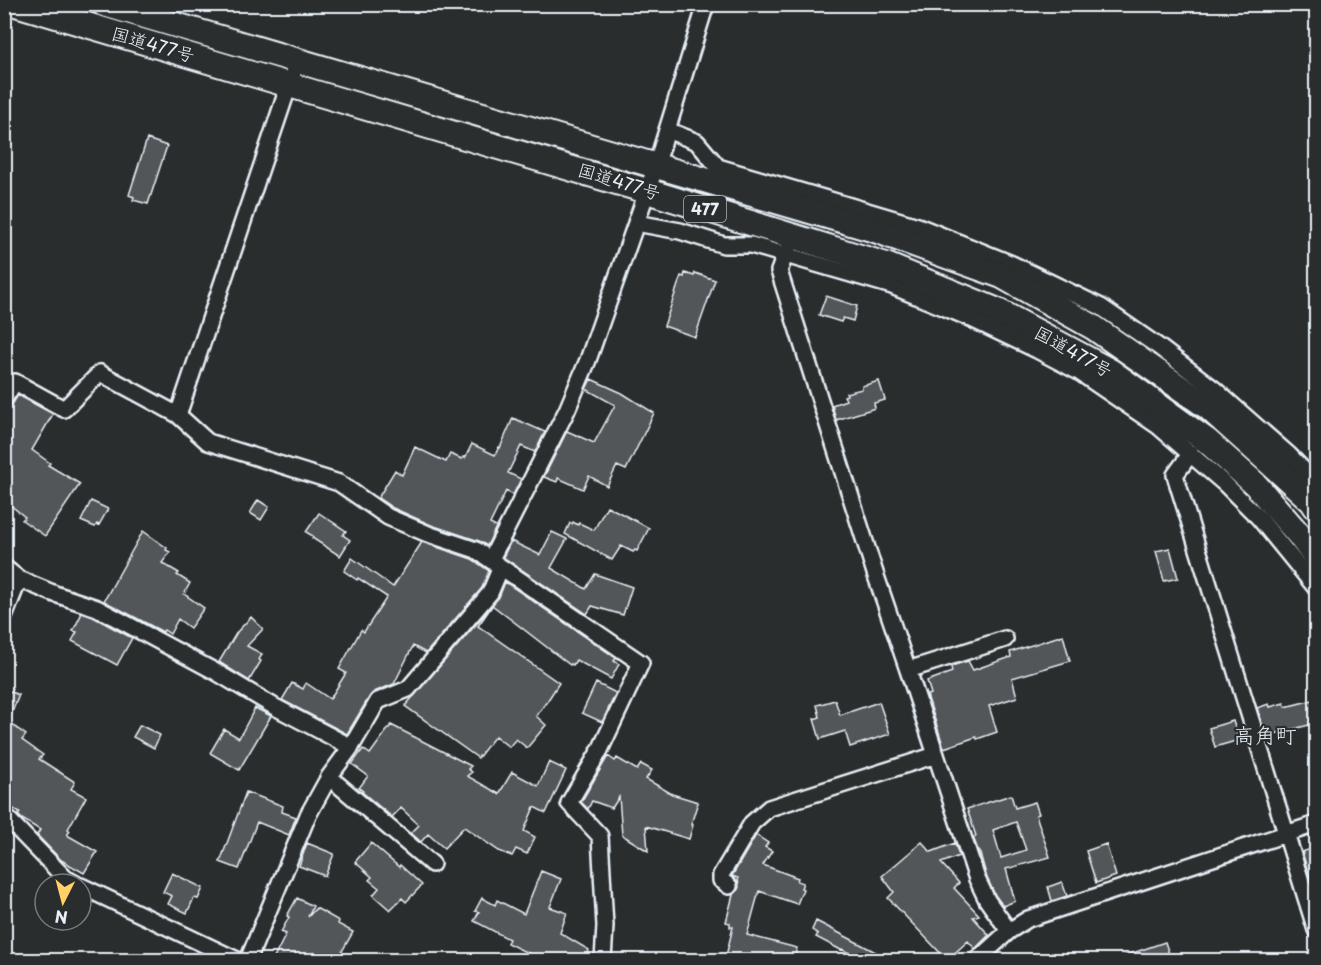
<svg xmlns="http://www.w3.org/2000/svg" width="1321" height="965" font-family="'Playpen Sans','Klee One',sans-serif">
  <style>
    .building { fill: #535759; stroke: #e8f1f8; stroke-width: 1.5; fill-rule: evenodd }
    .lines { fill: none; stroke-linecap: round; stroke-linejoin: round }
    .minor-casing { stroke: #e8f1f8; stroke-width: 20 }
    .trunk-casing { stroke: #e8f1f8; stroke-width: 28 }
    .minor { stroke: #2a2d2e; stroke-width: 15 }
    .trunk { stroke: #2a2d2e; stroke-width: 24 }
    .labels { text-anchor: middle; stroke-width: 4.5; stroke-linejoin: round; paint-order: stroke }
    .shield { fill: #2a2d2e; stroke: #afb6bb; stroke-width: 1.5 }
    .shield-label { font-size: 16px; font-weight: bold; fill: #e8f1f8 }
    .street-label { font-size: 18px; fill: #e8f1f8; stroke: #2a2d2e }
    .quarter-label { font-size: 21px; fill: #e8f1f8; stroke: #2a2d2e }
  </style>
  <rect width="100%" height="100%" fill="#2a2d2e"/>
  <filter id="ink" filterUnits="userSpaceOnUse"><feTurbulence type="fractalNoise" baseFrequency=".0167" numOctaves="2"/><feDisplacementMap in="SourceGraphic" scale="12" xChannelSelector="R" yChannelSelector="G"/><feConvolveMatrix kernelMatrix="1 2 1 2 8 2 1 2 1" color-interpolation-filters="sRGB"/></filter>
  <g filter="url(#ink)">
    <path class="building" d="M147 139 167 146 148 204 133 200 134 197 129 195Z
      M685 273 694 276 695 273 715 280 695 337 664 326 681 276 684 277Z
      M826 296 857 306 853 321 843 318 841 322 819 315Z
      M591 379 622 393 654 413 626 470 617 466 607 486 589 476 583 489 558 478 557 482 544 477 567 431 594 443 615 405 586 389Z
      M879 381 885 400 874 403 875 408 836 420 832 405 846 400 844 396 847 395 846 393 862 389V386Z
      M18 395 53 414 32 450 50 463 48 465 80 484 45 536 22 520 25 517 4 500V452L9 441 4 439V409L12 405Z
      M513 418 545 432 535 452 521 446 508 473 521 479 513 495 506 491 490 524 496 527 487 546 479 541 431 525 393 508 378 498 395 470 402 475 415 447 446 462 450 454 462 459 463 457 465 458 472 444 495 455 499 447 500 448Z
      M258 500 269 507 261 520 250 513Z
      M91 501 108 509 99 525 97 524 95 527 81 521Z
      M607 506 649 528 637 551 635 550 633 552 621 546 612 560 565 534 570 523 572 524 573 522 578 525 579 523 594 530Z
      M319 513 346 531 343 535 350 540 340 556 312 538 313 536 306 532Z
      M143 531 167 548 166 550 170 552 162 563 179 573 177 575 190 583 184 594 204 608 190 628 178 619 170 634 164 630 163 632 104 601Z
      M552 532 567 539 551 568 586 589 595 574 632 587 623 615 592 606 587 614 503 557 511 541 540 555Z
      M422 542 472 559 489 571 482 588 426 653 413 646 394 684 374 692 370 696 347 734 282 700 292 683 303 689 306 683 330 699 346 673 339 669 361 630 364 632 387 597 358 578 357 580 344 571 352 558 393 587Z
      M1170 548 1178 578 1164 581 1156 551Z
      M505 582 616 658 614 661 619 664 611 679 576 660 573 665 571 664 570 665 492 605 499 597Z
      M492 606 478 626 559 683 548 700 536 716 546 725 527 748 516 739 509 747 495 736 478 758 405 706Z
      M82 613 93 617 132 638 117 665 72 641 77 632 73 631Z
      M251 617 263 629 247 646 262 654 259 660 261 661 249 681 219 662 237 632Z
      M1063 635 1070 661 1012 678 1017 697 989 706 997 732 977 739 976 737 944 748 927 695 931 694 927 681 952 672 951 666 968 661 973 670 1011 657 1010 652Z
      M596 683 616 693 602 722 582 713Z
      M4 689 19 695 8 722 26 735 22 740 43 755 39 759 75 782 71 789 86 797 68 829 70 831 67 835 97 852 84 873 61 860 37 835 40 830 22 819 18 815 20 813 4 803Z
      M1317 699V723L1266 736 1257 708 1269 704 1270 707 1284 703 1285 707Z
      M835 700 840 715 879 702 890 734 850 747 845 731 820 739 814 719 820 717 817 705Z
      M255 708 271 716 239 770 210 753 224 729 239 738Z
      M1233 721 1239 740 1215 747 1209 728Z
      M140 725 160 735 154 748 133 737Z
      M391 725 471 766 468 769 472 772 467 776 499 794 512 772 538 786 549 762 566 770 546 813 534 807 524 831 535 837 527 854 516 849 512 856 499 851 464 827 444 848 428 834 421 842 411 833 419 825 401 808 392 817 362 792 363 791 359 788 368 776 352 764 363 749 370 754Z
      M608 756 615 761 617 758 637 770 641 764 652 770 646 779 672 794 698 802 691 824 693 825 689 839 646 826 648 851 622 835 619 797 612 808 592 801 588 809 581 802Z
      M246 792 283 806 282 812 296 817 289 835 257 822 239 869 220 862Z
      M1011 795 1015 808 1035 802 1039 814 1036 815 1050 857 1006 869 1015 901 1003 906 995 895 987 878 979 850H978L973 837 976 836 967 809ZM1016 822 1026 850 1001 858 993 830Z
      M756 835 768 843 765 847 772 851 763 865 798 878 797 881 803 883 801 888 803 889 797 904 759 891 747 935 797 948 794 960H725L733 927H730V923L726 922 733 895 737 891 739 887 738 878 732 876Z
      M922 842 931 852 955 843 959 856 941 863 959 883 954 888 979 915 973 917 989 935 975 949 968 941 947 960 888 898 894 892 882 876Z
      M307 843 334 854 325 876 299 866Z
      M371 843 399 867 400 865 422 885 406 902 402 898 390 910 373 895 379 888 369 880 372 877 355 862Z
      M1106 844 1116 876 1096 883 1086 851Z
      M1317 847V898H1316L1302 852Z
      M541 871 561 879 550 907 567 913 560 933 589 950 584 960H542L507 943 509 939 474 921 479 912 475 911 482 898 495 905 497 900 524 914Z
      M172 873 203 888 198 899 194 898 187 913 168 904 172 896 163 892Z
      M1062 882 1067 896 1052 901 1048 887Z
      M297 898 313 906 308 917 316 908 339 921 338 924 353 932 337 960H273L286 934 281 932 289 917 287 916Z
      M816 921 891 960H860L842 949 841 950 816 937 818 934 812 930Z
      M1165 942 1171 960H1118V958Z"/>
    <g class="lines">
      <g class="minor-casing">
        <path id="minor" d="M667 130 697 142 718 167 918 226 1012 264 1101 307 1159 347 1214 389 1289 455 1316 483
          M636 223 680 231 724 245H751L892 286 965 316 1037 350 1079 372 1158 426 1225 484 1259 518 1316 588
          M789 245 779 271 875 573 908 670
          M4 399 15 382 64 409 100 373 178 415 208 442 339 483 388 517 428 534 476 550 641 663 600 750 569 803 600 836 605 926 603 960
          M178 415 297 61
          M1191 453 1175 475 1316 930
          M491 559 567 410 588 360 656 166 706 4
          M4 567 19 579 55 594 97 608 216 672 275 707 351 747
          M4 617 19 579
          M1005 639 908 670 977 879 987 900 1009 931
          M329 777 432 864
          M4 815 65 878 76 884
          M81 886 237 960
          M729 886 721 880V875L752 823 769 808 936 755
          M248 960 308 815 329 777 351 747 378 701 408 689 490 593 501 567
          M977 960 1009 931 1028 919 1316 824"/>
      </g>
      <g class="trunk-casing">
        <path id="trunk" d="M16 4 647 191 886 265 998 311 1110 371 1207 441 1255 484 1300 536 1316 558
          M104 4 875 230 1002 276 1093 327 1209 408 1312 501 1316 507"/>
      </g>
      <use href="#minor" class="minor"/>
      <use href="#trunk" class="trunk"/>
    </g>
  </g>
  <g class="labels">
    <rect class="shield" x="684" y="196" width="42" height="26" rx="4.5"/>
    <g class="shield-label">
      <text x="705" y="215">477</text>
    </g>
    <g class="street-label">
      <text transform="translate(153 45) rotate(16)" y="6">国道477号</text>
      <text transform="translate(619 182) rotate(17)" y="6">国道477号</text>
      <text transform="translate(1073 352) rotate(29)" y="6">国道477号</text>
    </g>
    <g class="quarter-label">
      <text x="1265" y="743">高角町</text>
    </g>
  </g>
  <rect width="1321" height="965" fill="none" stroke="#2a2d2e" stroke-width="24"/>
  <rect x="12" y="12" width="1297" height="941" fill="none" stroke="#e8f1f8" stroke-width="2" filter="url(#ink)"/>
  <g transform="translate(63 902) rotate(186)"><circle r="28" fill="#2a2d2e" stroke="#767b7f" stroke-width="1.5"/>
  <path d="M0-4.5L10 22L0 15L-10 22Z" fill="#ffd166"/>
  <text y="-9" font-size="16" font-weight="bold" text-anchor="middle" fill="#e8f1f8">N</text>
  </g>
</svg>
